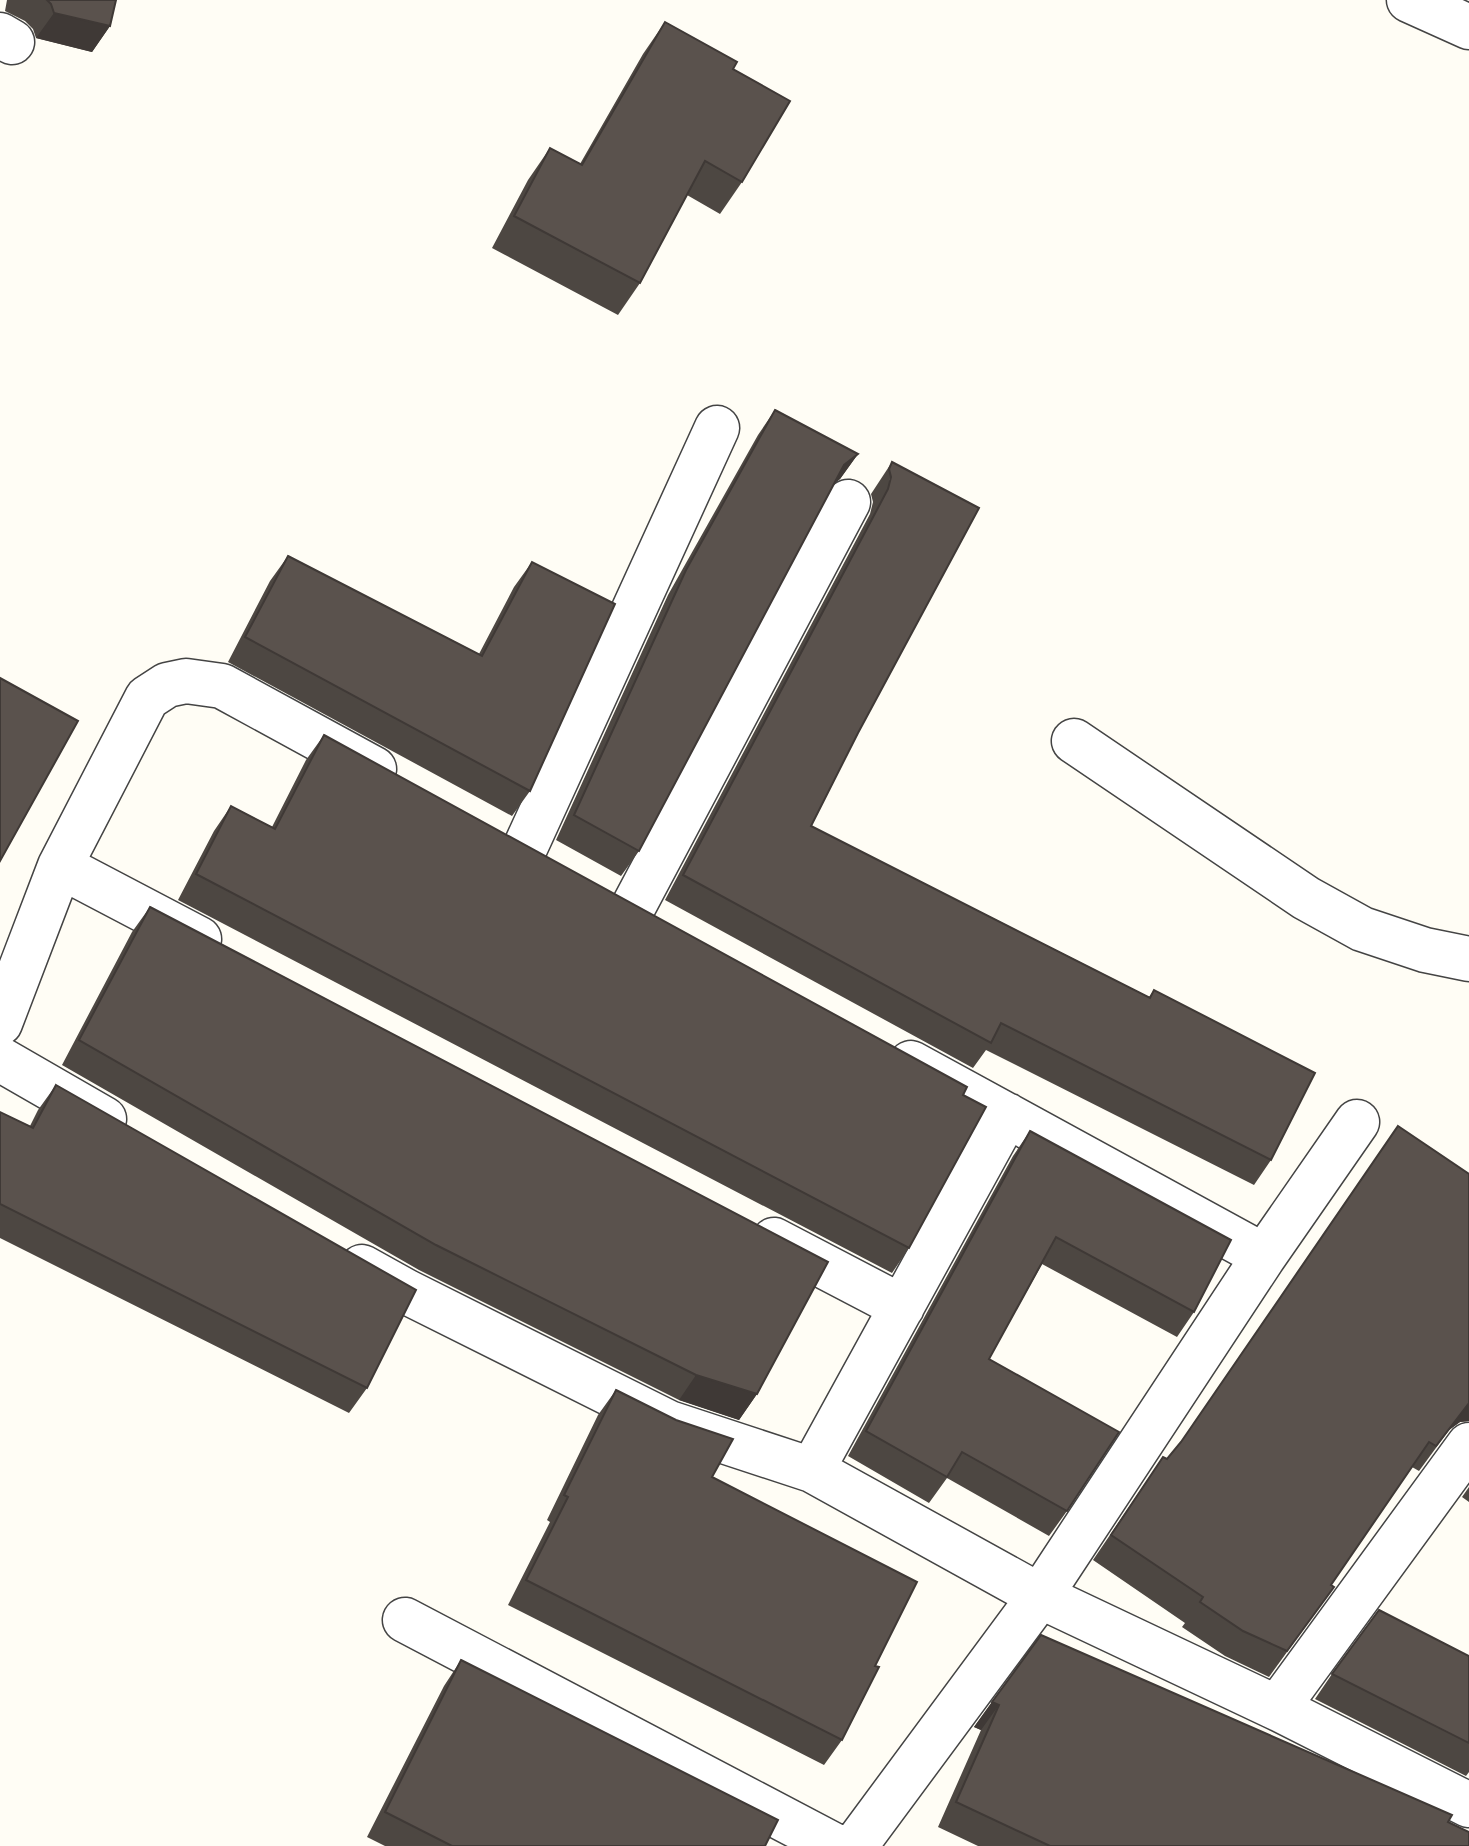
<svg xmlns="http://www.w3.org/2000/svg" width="1469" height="1846" font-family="Georgia,serif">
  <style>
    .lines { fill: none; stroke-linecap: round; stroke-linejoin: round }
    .minor-casing { stroke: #444; stroke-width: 47 }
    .minor { stroke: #fff; stroke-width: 44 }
    .wall { fill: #4d4742 }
    .shaded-wall { fill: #3f3936 }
    .building { fill: #5a524d; stroke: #3f3936; stroke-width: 2 }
  </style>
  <rect width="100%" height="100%" fill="#fffdf5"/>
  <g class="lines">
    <g class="minor-casing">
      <path id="minor" d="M1409 0 1469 27
        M0 35 12 42
        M1074 741 1306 898 1362 929 1425 950 1469 959
        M524 850 717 428
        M60 866 199 939
        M631 911 848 502
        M0 1023 60 866 147 698 167 685 186 681 222 686 374 769
        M0 1059 104 1119
        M911 1063 1264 1256
        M774 1240 902 1307
        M362 1267 407 1292 669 1423 812 1470 1040 1596 1264 1256 1357 1122
        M812 1470 1007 1115
        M405 1620 835 1846
        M1277 1708 1469 1445
        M855 1846 1040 1596 1277 1708 1469 1805"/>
    </g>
    <use href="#minor" class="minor"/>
  </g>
  <path class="wall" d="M7 0H116L110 26 92 52 36 38 33 29 25 21 5 11Z
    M665 22 733 69 742 182 720 214 687 195 640 283 618 315 492 248 528 180 550 148 580 164 643 54Z
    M775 410 858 454 840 479 833 484 639 851 621 876 556 840 668 595 758 435Z
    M892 462 858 733 811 826 1149 997 1154 990 1271 1160 1254 1185 986 1050 973 1068 665 900 870 514 873 502 871 494Z
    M288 556 479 654 514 587 532 562 530 791 512 816 228 662 270 581Z
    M324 735 963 1095 909 1248 892 1273 178 900 214 831 231 806 272 827 306 760Z
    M150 907 757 1394 739 1420 679 1400 419 1270 62 1065 132 932Z
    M56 1085 367 1388 349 1413 0 1238V1112L30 1126 38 1110Z
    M1030 1131 1194 1312 1177 1337 1042 1264 989 1359 1067 1511 1049 1536 947 1478 929 1503 848 1456 1013 1156Z
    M1469 1174V1421L1460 1422 1449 1430 1419 1471 1412 1467 1331 1585 1334 1587 1269 1677 1225 1656 1182 1627 1185 1623 1093 1560 1163 1457 1167 1459Z
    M616 1390 712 1477 875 1666 842 1740 824 1765 508 1605 550 1522 547 1520 598 1415Z
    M1469 1487V1502L1462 1497Z
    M1469 1656V1772L1466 1776 1315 1699 1332 1674Z
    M461 1660 765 1846H385L367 1837 444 1686Z
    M992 1702 1448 1822 1469 1846H978L938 1827 981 1730 974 1727Z"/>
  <path class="shaded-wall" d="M54 13 110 26 92 52 36 38Z
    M858 454 840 479 826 490 844 465Z
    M696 1375 757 1394 739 1420 679 1400Z
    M1469 1403V1421L1460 1422 1449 1430 1419 1471 1467 1405Z
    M992 1702 999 1705 981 1730 974 1727Z"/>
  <path class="building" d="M47 0H116L110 26 54 13 51 4Z
    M665 22 737 62 733 69 790 101 742 182 705 161 640 283 514 216 550 148 582 165Z
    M775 410 858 454 844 465 639 851 574 815 686 570Z
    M892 462 979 508 858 733 811 826 1150 998 1154 990 1315 1073 1271 1160 1001 1023 991 1043 683 875 888 489 891 477 889 469Z
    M288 556 482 656 532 562 615 604 530 791 245 637Z
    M0 678 78 721 0 861Z
    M324 735 967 1087 963 1095 986 1107 909 1248 196 874 231 806 275 829Z
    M150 907 828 1262 757 1394 696 1375 436 1245 79 1040Z
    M56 1085 416 1290 367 1388 0 1204V1112L33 1128Z
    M1398 1126 1469 1174V1403L1436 1446 1429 1442 1331 1585 1334 1587 1287 1651 1243 1631 1200 1602 1203 1597 1111 1535 1163 1457 1167 1459 1181 1442Z
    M1030 1131 1231 1240 1194 1312 1056 1237 989 1359 1119 1432 1067 1511 962 1452 947 1477 866 1431Z
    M616 1390 676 1420 733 1439 712 1477 917 1582 875 1666 879 1667 842 1740 526 1580 568 1497 564 1495Z
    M1379 1610 1469 1656V1743L1332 1674Z
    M1041 1635 1452 1815 1448 1822 1469 1832V1846H1050L956 1802 999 1705 992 1702Z
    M461 1660 778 1820 765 1846H452L385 1812Z"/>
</svg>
